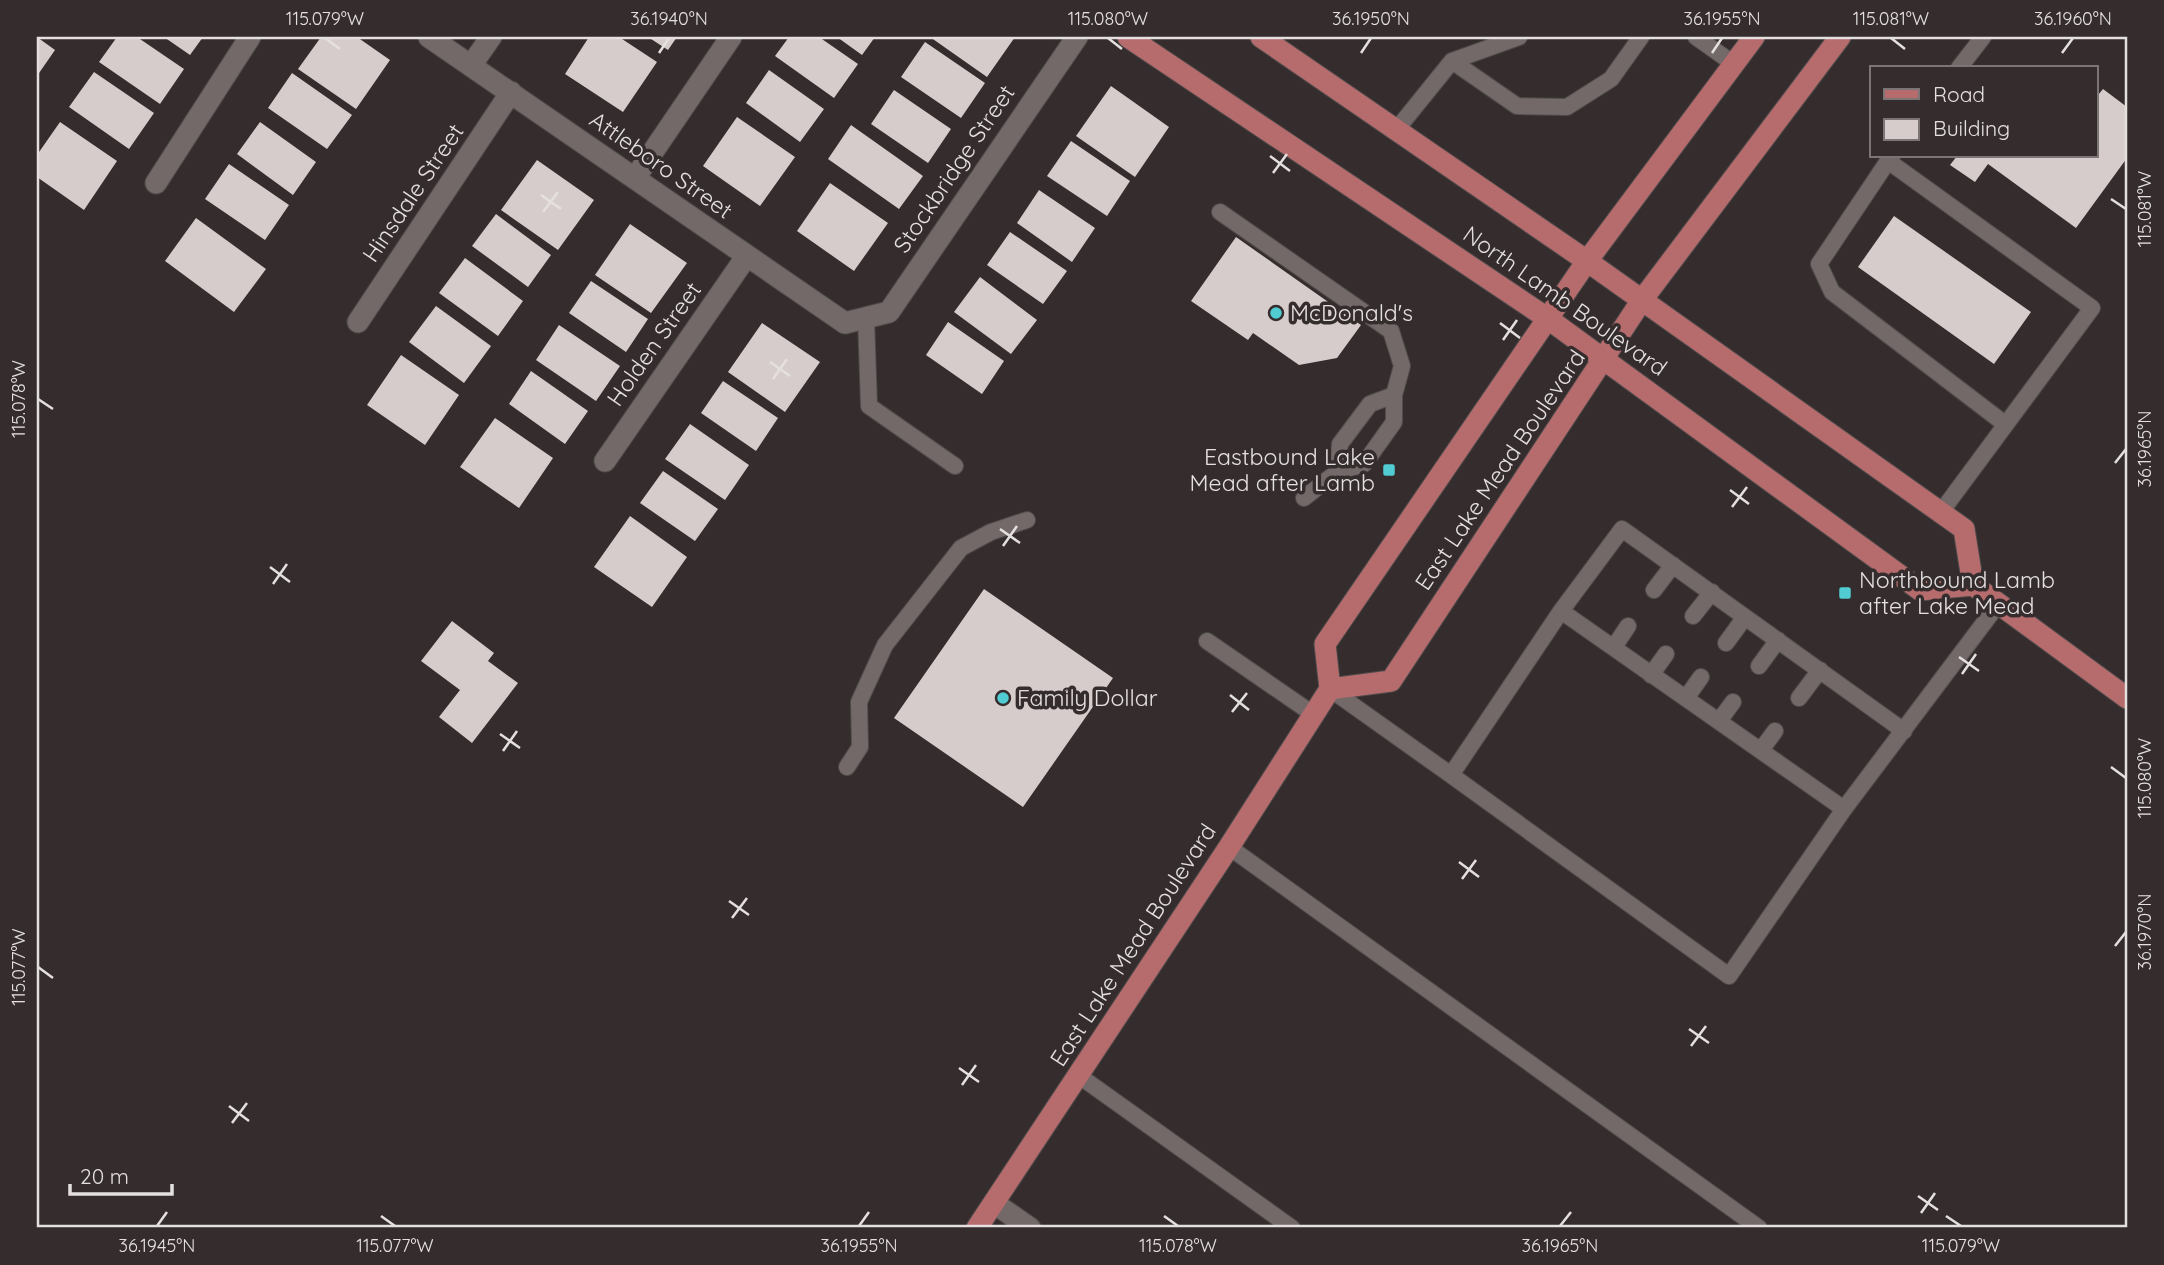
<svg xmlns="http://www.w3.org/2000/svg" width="2164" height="1265" font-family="Quicksand,sans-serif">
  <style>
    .building { fill: #d6cccb }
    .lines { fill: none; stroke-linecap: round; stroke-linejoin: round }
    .lane-casing { stroke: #514b4b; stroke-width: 18 }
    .street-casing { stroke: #514b4b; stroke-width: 23 }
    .primary-casing { stroke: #514b4b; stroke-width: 23 }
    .lane { stroke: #726968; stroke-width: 16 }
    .street { stroke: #726968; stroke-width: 21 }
    .primary { stroke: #b66b6d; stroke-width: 21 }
    .ticks { fill: none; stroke: #e5e0e0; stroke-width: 2.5 }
    .poi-dot { fill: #51ccd2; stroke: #352d2d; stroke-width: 2.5 }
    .labels { text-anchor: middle; stroke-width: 7; stroke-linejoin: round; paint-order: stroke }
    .street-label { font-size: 23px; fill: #e5e0e0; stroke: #352d2d }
    .poi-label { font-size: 23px; fill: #e5e0e0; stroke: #352d2d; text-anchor: start }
    .neatline { fill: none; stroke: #e5e0e0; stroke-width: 2.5 }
    .ticks-label { font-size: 18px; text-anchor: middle; fill: #e5e0e0 }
  </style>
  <rect width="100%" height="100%" fill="#352d2d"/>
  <path class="building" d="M37 37 55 50 37 76Z
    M117 37H137L184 69 160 104 99 62Z
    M164 37H203L190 55Z
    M321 37H357L390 60 356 109 298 69Z
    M589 37H619L657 62 623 112 565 74Z
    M648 37H677L668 50Z
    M789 37H819L858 64 834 98 775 56Z
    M837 37H875L862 55Z
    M930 37H1015L987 77Z
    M925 42 985 83 961 118 901 77Z
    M769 70 824 109 800 142 746 103Z
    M94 72 154 113 129 149 69 107Z
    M292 73 352 115 327 149 268 108Z
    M1111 86 1169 127 1135 177 1076 136Z
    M2103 89 2127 107V158L2076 228 1988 164 1975 182 1950 165 1957 156H2096V93L2098 95Z
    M894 90 951 129 928 163 871 124Z
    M737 117 795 157 760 206 703 166Z
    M60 122 117 161 84 210 37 177V155Z
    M260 122 316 162 293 195 237 154Z
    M851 125 923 176 899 209 828 159Z
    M1071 141 1130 181 1107 216 1047 176Z
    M537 160 594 200 558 250 501 210Z
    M229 164 289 205 265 240 205 199Z
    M830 183 888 223 854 271 797 231Z
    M1039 190 1095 228 1072 262 1017 223Z
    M496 214 551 255 528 287 472 246Z
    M1894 216 2031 312 1994 364 1858 267Z
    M196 218 266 269 234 312 165 261Z
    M630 224 687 263 651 313 595 275Z
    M1010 232 1067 271 1043 304 987 265Z
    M1236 237 1361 325 1337 358 1299 365 1253 333 1248 340 1191 301Z
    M465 258 523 301 498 336 439 293Z
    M980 277 1037 320 1011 354 954 312Z
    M591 281 648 319 626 352 569 313Z
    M436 306 491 346 464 383 409 342Z
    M948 322 1004 361 982 394 926 355Z
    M762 323 820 362 785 412 728 372Z
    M559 325 620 366 596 401 536 360Z
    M401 355 459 395 425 445 367 405Z
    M531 371 588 411 565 444 509 404Z
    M723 381 778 418 756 451 701 413Z
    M495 418 553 458 519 508 460 467Z
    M690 424 749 465 725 500 665 459Z
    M663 471 718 509 695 541 640 503Z
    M630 516 687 557 652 607 594 567Z
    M984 589 1113 678 1023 807 894 718Z
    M452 621 494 653 488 661 518 683 472 743 439 717 460 690 421 661Z"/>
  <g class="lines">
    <g class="lane-casing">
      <path id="lane" d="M1696 37 1734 64
        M1452 61 1519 37
        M1959 68 1983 37
        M1397 129 1452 61 1517 106 1567 107 1611 79 1641 37
        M1892 156 1888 161 2092 308 1941 512
        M1888 161 1819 264 1832 292 2005 424
        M1220 212 1391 331 1402 366 1394 395V422L1364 464 1337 472 1304 498
        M866 318 869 406 955 466
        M1337 472 1340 444 1370 404 1394 395
        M1654 590 1673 565
        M1561 611 1844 809
        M1693 616 1712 592
        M1207 641 1313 714
        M1726 643 1745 617
        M1614 647 1628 626
        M1759 666 1778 640
        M1651 675 1666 654
        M1330 689 1451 775
        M1686 698 1701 677
        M1799 698 1820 670
        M1719 721 1733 702
        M1904 731 1622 529 1561 611 1451 775 1729 976 1844 809 1999 603
        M1761 750 1775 731
        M847 767 860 747 859 702 885 645 961 548 991 532 1027 520
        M1229 847 1759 1228
        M1078 1075 1292 1228"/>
    </g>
    <g class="street-casing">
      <path id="street" d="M429 37 845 323 889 312 1077 37
        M472 64 491 37
        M635 178 731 37
        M156 183 250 37
        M358 322 511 92
        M605 461 746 257
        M994 1203 1030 1228"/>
    </g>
    <g class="primary-casing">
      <path id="primary" d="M1128 37 1547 318 1920 590 1973 585 2127 698
        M1261 37 1587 261 1964 529 1973 585
        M1330 689 1391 681 1642 300 1840 37
        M977 1228 1229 847 1330 689 1325 644 1587 261 1754 37"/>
    </g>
    <use href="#lane" class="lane"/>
    <use href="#street" class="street"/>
    <use href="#primary" class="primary"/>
  </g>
  <path class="ticks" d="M325 38 340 49M1108 38 1122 49M1891 38 1905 49M659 53 669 38M1361 53 1371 38M1712 53 1722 38M2062 53 2073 38M1270 156 1290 171M1273 173 1287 154M541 195 561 209M2111 199 2126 209M543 212 558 192M1500 323 1520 338M1503 340 1517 320M770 362 790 376M773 379 787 359M38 399 53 409M2115 463 2126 449M1730 490 1749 504M1732 507 1747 487M1000 529 1020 543M1003 546 1017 526M270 567 290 582M273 584 287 564M1959 657 1979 671M1962 674 1976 654M1230 695 1249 710M1232 712 1247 693M500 734 520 748M503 751 517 731M2111 767 2126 778M1459 862 1479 877M1462 879 1476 860M729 901 749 915M732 918 747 898M2115 946 2126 932M38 967 53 978M1689 1029 1709 1043M1691 1046 1706 1026M959 1068 979 1082M962 1085 976 1065M229 1106 249 1121M232 1123 247 1103M1918 1196 1938 1210M1921 1213 1935 1193M381 1216 395 1226M1164 1216 1178 1226M1946 1216 1961 1226M157 1226 167 1212M859 1226 869 1212M1560 1226 1571 1212"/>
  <g class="poi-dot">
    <circle cx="1276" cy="313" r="7"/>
    <rect x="1382" y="463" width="14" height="14" rx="3.5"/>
    <rect x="1838" y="586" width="14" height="14" rx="3.5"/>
    <circle cx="1003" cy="698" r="7"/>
  </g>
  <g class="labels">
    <g class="street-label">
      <text transform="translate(661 165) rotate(35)" y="8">Attleboro Street</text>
      <text transform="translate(954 169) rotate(-56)" y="8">Stockbridge Street</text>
      <text transform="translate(413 193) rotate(-56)" y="8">Hinsdale Street</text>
      <text transform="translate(1565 301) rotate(35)" y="8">North Lamb Boulevard</text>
      <text transform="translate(654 344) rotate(-55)" y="8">Holden Street</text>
      <text transform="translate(1500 470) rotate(-56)" y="8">East Lake Mead Boulevard</text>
      <text transform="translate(1133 945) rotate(-57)" y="8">East Lake Mead Boulevard</text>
    </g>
    <g class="poi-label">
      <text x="1290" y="321">McDonald's</text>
      <text x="1375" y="465" text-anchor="end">Eastbound Lake<tspan x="1375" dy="26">Mead after Lamb</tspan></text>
      <text x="1859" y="588">Northbound Lamb<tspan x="1859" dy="26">after Lake Mead</tspan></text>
      <text x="1017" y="706">Family Dollar</text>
    </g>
  </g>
  <rect width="2164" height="1265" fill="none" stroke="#352d2d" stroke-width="77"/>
  <rect x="1870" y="66" width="228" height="91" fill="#352d2d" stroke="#7b7575" stroke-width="2"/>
  <rect x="1884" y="89" width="35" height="10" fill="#b66b6d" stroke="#7b7575" stroke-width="2"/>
  <text x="1933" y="102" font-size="21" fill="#e5e0e0">Road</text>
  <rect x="1884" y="119" width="35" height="21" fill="#d6cccb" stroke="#7b7575" stroke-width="2"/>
  <text x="1933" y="136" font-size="21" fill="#e5e0e0">Building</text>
  <path d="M70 1184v10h102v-10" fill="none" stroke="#e5e0e0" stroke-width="3.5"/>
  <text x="80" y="1184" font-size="21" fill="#e5e0e0" stroke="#352d2d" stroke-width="5" paint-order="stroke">20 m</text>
  <rect x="38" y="38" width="2088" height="1188" class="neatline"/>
  <g class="ticks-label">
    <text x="325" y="25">115.079°W</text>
    <text x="669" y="25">36.1940°N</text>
    <text x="1108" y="25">115.080°W</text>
    <text x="1371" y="25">36.1950°N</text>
    <text x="1722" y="25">36.1955°N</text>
    <text x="1891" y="25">115.081°W</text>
    <text x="2073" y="25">36.1960°N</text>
    <text transform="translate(2145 209) rotate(-90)" y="6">115.081°W</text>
    <text transform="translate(19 399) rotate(-90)" y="6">115.078°W</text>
    <text transform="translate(2145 449) rotate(-90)" y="6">36.1965°N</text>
    <text transform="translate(2145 778) rotate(-90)" y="6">115.080°W</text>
    <text transform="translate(2145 932) rotate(-90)" y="6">36.1970°N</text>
    <text transform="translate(19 967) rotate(-90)" y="6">115.077°W</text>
    <text x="157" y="1252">36.1945°N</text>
    <text x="395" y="1252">115.077°W</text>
    <text x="859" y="1252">36.1955°N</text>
    <text x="1178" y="1252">115.078°W</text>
    <text x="1560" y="1252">36.1965°N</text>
    <text x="1961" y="1252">115.079°W</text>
  </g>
</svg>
